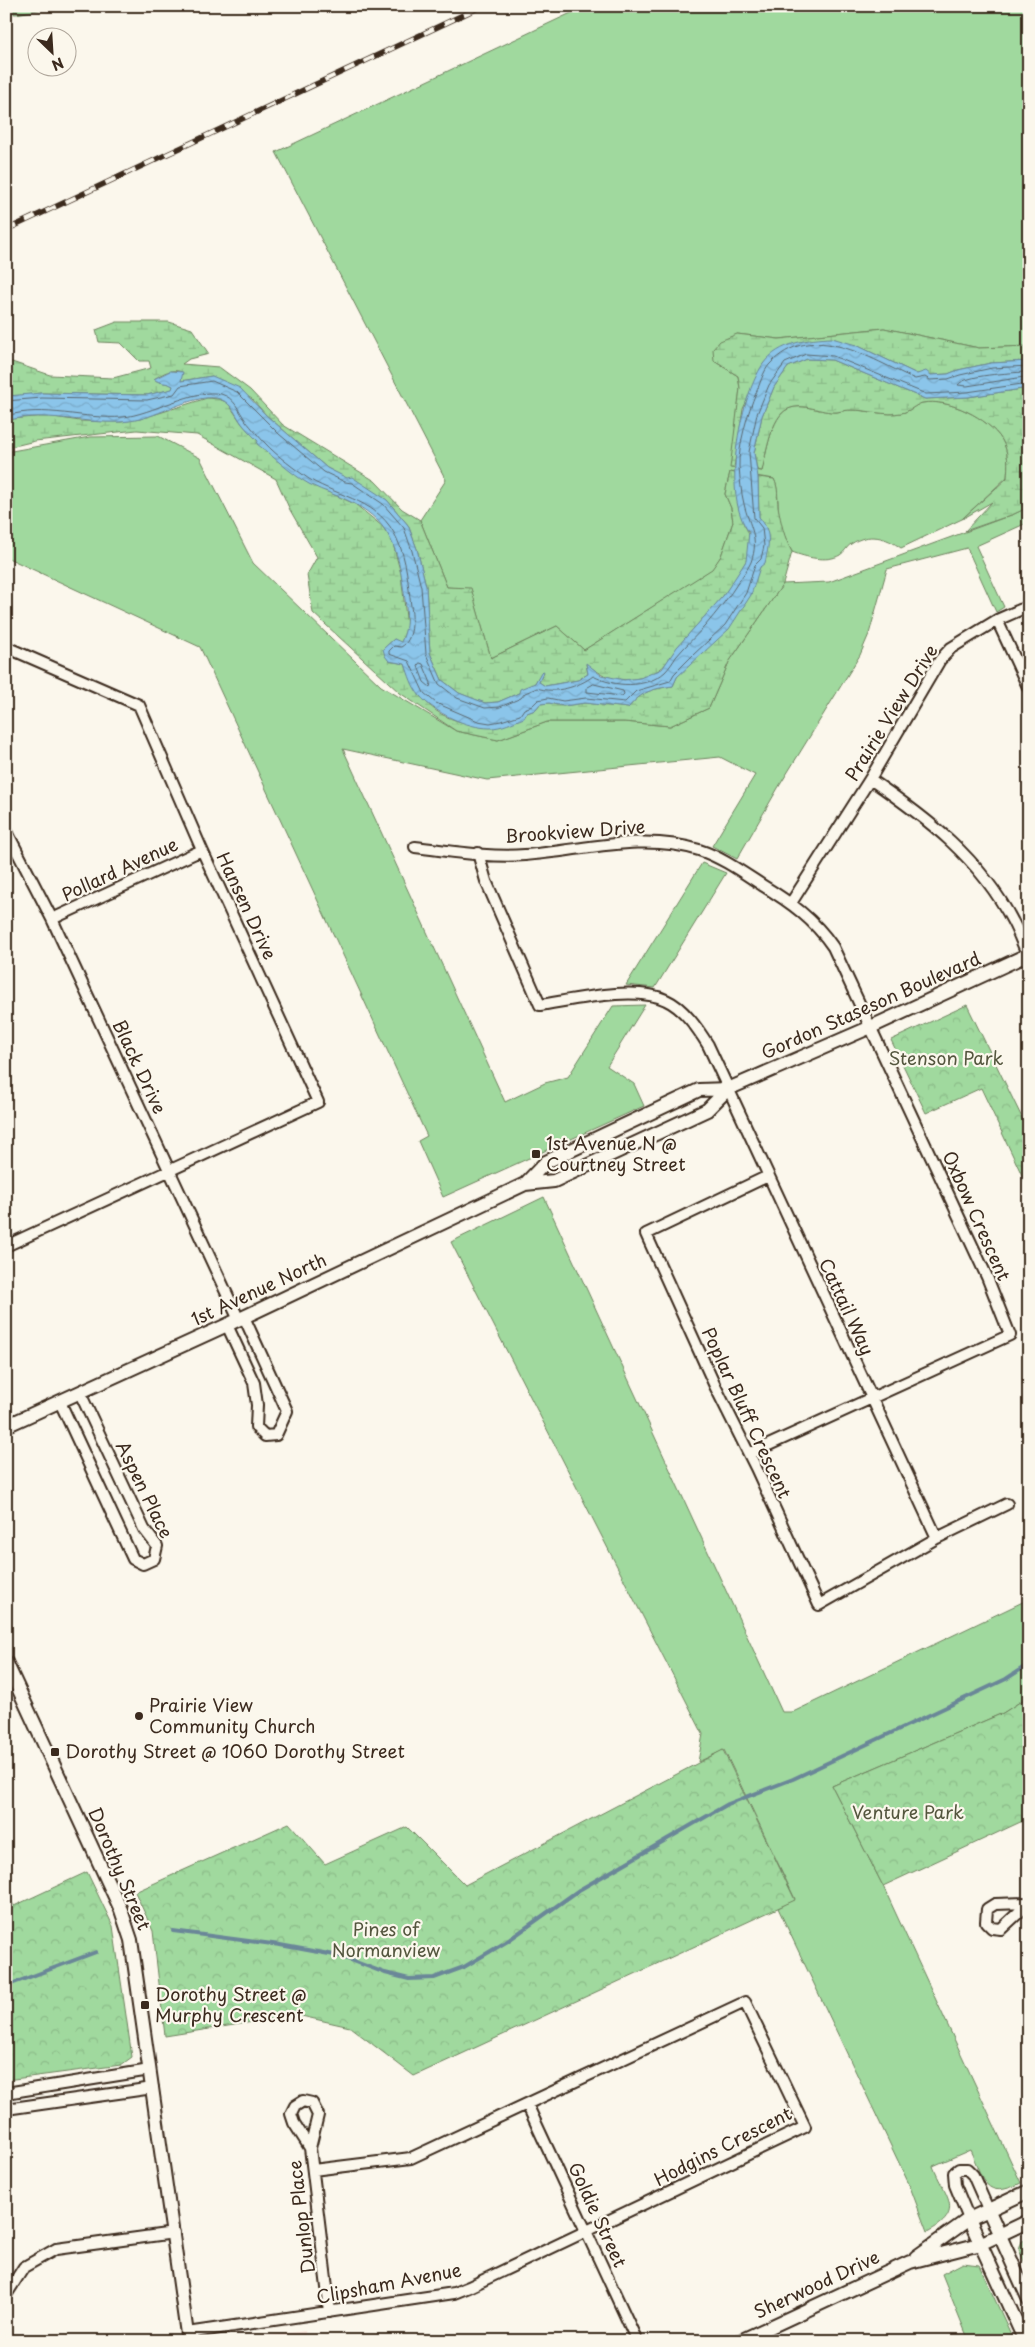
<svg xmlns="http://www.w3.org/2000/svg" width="1035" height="2347" font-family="'Playpen Sans',sans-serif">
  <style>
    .built { fill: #f7e2d8 }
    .grass { fill: #a0d99e; stroke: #6e825e }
    .wetland { fill: url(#wetland-marsh); stroke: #6e825e }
    .park { fill: url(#park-crowns); stroke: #6e825e }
    .water { fill: url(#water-waves); stroke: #6b8798 }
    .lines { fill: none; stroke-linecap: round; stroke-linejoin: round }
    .shore { stroke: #5b6870; stroke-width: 1 }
    .stream { stroke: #6b8798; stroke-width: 4 }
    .minor-casing { stroke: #3b2a1e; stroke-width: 14 }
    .tertiary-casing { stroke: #3b2a1e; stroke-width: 16 }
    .minor { stroke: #fbf7ec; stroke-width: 10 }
    .tertiary { stroke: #fbf7ec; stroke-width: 12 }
    .rail-casing { stroke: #3b2a1e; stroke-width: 5.5 }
    .rail { stroke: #fbf7ec; stroke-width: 4; stroke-dasharray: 11; stroke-linecap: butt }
    .poi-dot { fill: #3b2a1e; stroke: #fbf7ec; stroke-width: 2 }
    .labels { text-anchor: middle; stroke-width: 4.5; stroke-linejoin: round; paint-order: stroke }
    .street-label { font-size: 18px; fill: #3b2a1e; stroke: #fbf7ec }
    .park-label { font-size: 18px; fill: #54563e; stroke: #fbf7ec }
    .poi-label { font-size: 18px; fill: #3b2a1e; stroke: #fbf7ec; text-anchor: start }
  </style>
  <defs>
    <pattern id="wetland-marsh" width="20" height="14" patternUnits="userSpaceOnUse" patternTransform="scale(1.25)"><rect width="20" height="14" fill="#a0d99e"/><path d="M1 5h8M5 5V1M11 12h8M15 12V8" fill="none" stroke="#8bba88"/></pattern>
    <pattern id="park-crowns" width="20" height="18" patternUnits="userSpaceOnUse" patternTransform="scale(1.25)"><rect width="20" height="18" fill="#a0d99e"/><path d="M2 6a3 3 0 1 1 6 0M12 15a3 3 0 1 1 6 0" fill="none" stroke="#8bba88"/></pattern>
    <pattern id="water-waves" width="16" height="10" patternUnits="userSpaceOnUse" patternTransform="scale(1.25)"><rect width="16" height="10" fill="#8bc5ea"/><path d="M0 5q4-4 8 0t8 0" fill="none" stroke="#79a9c8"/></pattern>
  </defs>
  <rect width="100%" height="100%" fill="#fbf7ec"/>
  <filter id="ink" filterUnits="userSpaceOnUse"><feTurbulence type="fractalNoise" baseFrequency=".02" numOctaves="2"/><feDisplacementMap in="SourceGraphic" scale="10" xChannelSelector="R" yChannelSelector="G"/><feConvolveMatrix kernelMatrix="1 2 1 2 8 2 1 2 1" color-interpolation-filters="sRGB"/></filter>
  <g filter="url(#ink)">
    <path class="built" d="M305 2331 306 2341H227Z"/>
    <path class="grass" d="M586 6H1029V346L979 348 884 328 779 339 737 334 714 361 738 376 740 388 731 468 762 471C766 455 771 416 788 409 804 402 820 413 837 412 842 411 847 410 852 410 867 410 886 416 901 413 909 412 915 405 922 403 949 398 988 418 1002 440 1009 452 1008 465 1007 477L962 519 901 548C886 537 869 532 851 544 847 546 845 552 840 555 827 563 805 557 792 552 784 537 778 520 778 502 777 493 778 488 774 479L730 472 725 494 731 508 733 522 721 556 713 569 584 650 557 626 491 658 471 589 447 587 420 520 446 480 276 152Z
      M158 436 200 458 253 563 381 686 456 731 498 740 547 722H624L670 726 709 708 729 662 783 584 829 582 1014 514 1029 507V522L976 546 1004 607 996 612 967 548 887 569 869 634 860 655 778 788 737 859 712 846 755 775 720 757 487 780 343 749 505 1102 545 1083 568 1077 613 1006 645 1005 607 1066 634 1084 644 1106 443 1197 418 1141 427 1136 200 647 6 557V452L90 437Z
      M702 863 726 873 655 988 626 985Z
      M544 1197 782 1712H793L1029 1599V1696L1003 1713 832 1786 883 1886 1021 2183C984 2201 984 2180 970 2150L933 2166C944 2196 967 2212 927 2232L909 2184 778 1908 795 1899 724 1750 698 1762 703 1734 451 1242Z
      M1029 2240V2272L1019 2250 1022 2241Z
      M963 2263 979 2265 1014 2341H969L942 2274Z"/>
    <path class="wetland" d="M24 6H60L16 14 6 13V10Z
      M117 322H169L192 329 209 354 189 359 182 364 219 367 250 390 283 425 375 481 402 509 420 520 447 587 471 588 491 658 557 626 584 650 712 569 721 556 733 522 731 508 725 494 730 472 735 473 744 525C752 535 751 550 746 561 729 596 700 619 677 648 672 654 667 665 660 669 655 673 646 677 639 678 618 683 602 676 586 664L588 674 578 680 545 686 539 682 544 672 541 673 535 683 519 693 498 702 485 703 474 699 459 693 442 680 430 653 426 586 417 549 408 525 387 500 327 468 266 415 252 399 212 376 180 381 182 372C172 368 163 373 154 379 160 384 167 382 173 386V389L147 395 41 393 6 397V360L50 375 113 378 151 368 149 361H139L121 343 99 342 96 330Z
      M884 328 979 348 1029 346V361L991 363 958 370 948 374 931 375 917 374 856 345 777 352 764 363 743 409 734 468H730L740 388 738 376 714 361 713 349 720 341 737 334 779 339Z
      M807 359 832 360 925 399 968 397 1029 388V507L1014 514 965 531 992 502 962 519 1007 478C1008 465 1009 452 1002 440 988 418 949 398 922 403 915 405 909 412 901 413 886 416 867 410 852 410 847 410 842 411 837 412 820 413 804 402 788 409 771 416 766 455 762 471L757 470 754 453 762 416 774 387 788 367Z
      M207 398 219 399 228 403 242 424 258 441 308 483 355 504 382 526 392 540 401 574 407 626 401 643 394 639 383 649 389 661 405 664C416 693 429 714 462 722 473 724 513 715 527 713L535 710 540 704 549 703 563 706 585 703 628 708C642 691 652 689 673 686L677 677 696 658 755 579 760 567 758 477 774 479C779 489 777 496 778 506 781 523 784 537 792 552L783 584 729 662 709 708 670 726 624 722H547L498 740 456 731 400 693 313 613 307 575 317 557 290 510 276 479 197 435 137 430 35 441 6 448V421L11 419 47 416 80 421 121 422 140 419Z"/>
    <path class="park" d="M967 1005 1029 1132V1190L981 1088 926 1113 891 1040Z
      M1029 1696V1818L883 1886 832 1786 1003 1713Z
      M723 1750 795 1900 414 2076 350 2027 297 2015 165 2036 153 1931 135 1892 289 1823 325 1864 407 1827 465 1885Z
      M87 1872 113 1926 132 2057 121 2065 6 2080V1890L14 1906Z"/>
    <path class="water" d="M832 338 856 345 917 374 926 371 931 375 948 374 958 370 991 363 1029 361V388L968 397 925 399 832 360 807 359 788 367 774 387 762 416 754 453 758 477 759 517C772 531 769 545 765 563L760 567 751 595 729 629 677 677 673 686C652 689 642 691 628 708L585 703 563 706 549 703 540 704 535 710 527 713 524 718C513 722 502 728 490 728 467 728 435 713 420 696 412 687 409 675 405 664L389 661 385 656 383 649 394 639 401 642C410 624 406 607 403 586 398 550 390 523 355 504 341 496 324 492 309 484 291 474 274 457 257 444L258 441C253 436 247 430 243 425 235 415 233 404 220 399 200 392 161 414 140 419 96 430 50 408 6 421L8 396 41 393 147 395 172 389 173 386C167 382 160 384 154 379L170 371 183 372 181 381 212 376 240 388 266 415 327 468 347 478 352 477 387 500 408 525 417 549 426 586 430 653 442 680 459 693 485 703 498 702 519 693 520 689 535 683 541 672 544 671 539 682 545 686 578 680 588 674 586 663 601 675 624 680 640 678 662 669 677 647 723 596 737 575 746 561 749 532C721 496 739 400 763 364 779 342 809 339 832 338Z"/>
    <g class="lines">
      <path class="shore" d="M1024 372 1026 375 1024 377 967 386 958 385C964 375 1011 373 1024 372Z
        M6 401 42 398 147 400 174 394 180 386 212 381 237 392 279 434 324 472 345 482 352 483 383 504 404 528 412 551 421 587 426 654 439 684 457 698 485 708 500 707 521 698 525 693 537 688C554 694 579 687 593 676 614 687 646 689 665 672 669 668 673 662 676 657 685 646 695 637 705 626 717 612 729 597 739 581 743 575 748 569 751 562 760 538 749 526 744 504 741 492 740 479 739 466 738 447 748 411 756 393 760 384 763 372 769 365 812 318 870 359 915 379L925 377 930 380 948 379 960 375 992 368 1029 366
        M6 416C45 404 84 420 123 417 150 415 196 387 221 394 235 398 238 410 246 421 251 427 260 438 265 443 277 456 295 469 309 479 341 498 380 500 397 539 407 560 408 584 411 606 413 618 414 640 401 647L394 646 389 651V654L409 661 424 693 436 703 478 721 490 723 501 721 520 715 524 709 532 706 538 700 548 698 563 701 586 698 625 702 636 691 670 681 674 674 693 655 725 625 746 593 755 565 761 559 764 546 762 528 754 518 749 452 757 414 769 385 785 363 806 354 833 356 926 394 967 392 1029 383
        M420 663 423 664 431 683 430 687 424 682 418 666Z
        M594 684 623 691 624 694 622 696 587 692V688Z"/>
      <path class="stream" d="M173 1931 280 1945 340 1956 385 1973 409 1979 434 1978 464 1967 506 1942 579 1890 728 1804 793 1779 1006 1679 1029 1664
        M6 1986 96 1952"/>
      <g class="minor-casing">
        <path id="minor" d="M997 620 1029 606
          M6 647 139 705 202 850 318 1102 6 1246
          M870 779C928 819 980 858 1013 922 1019 933 1023 946 1029 957
          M6 830 52 919 239 1320
          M415 847C451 851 489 858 525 855 582 851 642 832 699 850 721 857 742 872 762 885 790 902 814 919 833 947L987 1277 1010 1335 749 1454
          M478 853 486 881 540 1005C573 1000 635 985 666 1000 684 1008 698 1029 708 1045L937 1538
          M791 903 870 779 940 660 951 648 997 620 1029 689
          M52 919 202 850
          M768 1176 646 1234 715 1386 756 1468 819 1605 937 1538 1007 1504
          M227 1325 254 1383 257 1405 256 1427 265 1436 276 1435 287 1411 244 1317
          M60 1402 133 1559 143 1564 154 1559 157 1546 144 1529 80 1393
          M1028 1903 995 1904 987 1909 986 1922 992 1928 1001 1929 1029 1903
          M6 2093 150 2070
          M527 2104 637 2341
          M6 2109 153 2088
          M310 2148 294 2123 291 2114 295 2106 303 2101 312 2103 318 2115 310 2148 330 2312
          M969 2219 955 2185 954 2173 959 2169H967L973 2175 988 2209
          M6 2295 24 2267 56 2249 174 2233
          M187 2333 454 2293 469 2287 805 2127 745 2002 411 2158 313 2170"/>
      </g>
      <g class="tertiary-casing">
        <path id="tertiary" d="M525 1184 546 1162 699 1090 728 1089 871 1027 1029 954
          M6 1426 227 1325 525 1184 554 1181 707 1110 728 1089
          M6 1662 121 1910 131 1940 188 2341
          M988 2209 1029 2300
          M969 2219 1025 2341
          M916 2257 969 2219 1029 2191
          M740 2341 910 2262 980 2244 1029 2221"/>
      </g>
      <use href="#minor" class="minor"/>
      <use href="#tertiary" class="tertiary"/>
      <g class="rail-casing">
        <path id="rail" d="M6 230 482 6"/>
      </g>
      <use href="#rail" class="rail"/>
    </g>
  </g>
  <g class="poi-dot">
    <rect x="531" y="1149" width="10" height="10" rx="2.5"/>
    <circle cx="139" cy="1716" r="5"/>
    <rect x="50" y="1747" width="10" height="10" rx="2.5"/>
    <rect x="140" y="2000" width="10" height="10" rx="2.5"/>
  </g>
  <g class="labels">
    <g class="street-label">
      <text transform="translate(892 713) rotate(-58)" y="6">Prairie View Drive</text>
      <text transform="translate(575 832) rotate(-4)" y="6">Brookview Drive</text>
      <text transform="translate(120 870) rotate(-25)" y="6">Pollard Avenue</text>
      <text transform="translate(246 906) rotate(65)" y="6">Hansen Drive</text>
      <text transform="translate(871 1006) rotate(-24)" y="6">Gordon Staseson Boulevard</text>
      <text transform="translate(139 1067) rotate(65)" y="6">Black Drive</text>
      <text transform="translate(976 1216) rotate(66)" y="6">Oxbow Crescent</text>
      <text transform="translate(259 1290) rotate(-25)" y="6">1st Avenue North</text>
      <text transform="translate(846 1307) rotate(65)" y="6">Cattail Way</text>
      <text transform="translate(746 1413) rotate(65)" y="6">Poplar Bluff Crescent</text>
      <text transform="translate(144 1490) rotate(64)" y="6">Aspen Place</text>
      <text transform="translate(119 1869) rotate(67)" y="6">Dorothy Street</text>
      <text transform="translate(723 2147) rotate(-27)" y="6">Hodgins Crescent</text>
      <text transform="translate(597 2215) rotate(65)" y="6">Goldie Street</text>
      <text transform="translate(302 2217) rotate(-97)" y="6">Dunlop Place</text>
      <text transform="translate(389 2284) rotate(-11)" y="6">Clipsham Avenue</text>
      <text transform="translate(817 2285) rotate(-25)" y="6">Sherwood Drive</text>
    </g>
    <g class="park-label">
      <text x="946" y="1065">Stenson Park</text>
      <text x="908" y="1819">Venture Park</text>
      <text x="386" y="1936">Pines of<tspan x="386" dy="21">Normanview</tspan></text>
    </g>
    <g class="poi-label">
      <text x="546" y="1150">1st Avenue N @<tspan x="546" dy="21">Courtney Street</tspan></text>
      <text x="149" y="1712">Prairie View<tspan x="149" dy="21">Community Church</tspan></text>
      <text x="65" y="1758">Dorothy Street @ 1060 Dorothy Street</text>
      <text x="155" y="2001">Dorothy Street @<tspan x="155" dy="21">Murphy Crescent</tspan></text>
    </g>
  </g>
  <rect width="1035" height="2347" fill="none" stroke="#fbf7ec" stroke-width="25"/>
  <rect x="12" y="12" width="1010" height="2322" fill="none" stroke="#3b2a1e" stroke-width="2" filter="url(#ink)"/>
  <g transform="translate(52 52) rotate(155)"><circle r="24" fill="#fbf7ec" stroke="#aea59a"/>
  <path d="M0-4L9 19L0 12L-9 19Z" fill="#3b2a1e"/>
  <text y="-8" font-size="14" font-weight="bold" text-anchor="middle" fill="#3b2a1e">N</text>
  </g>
</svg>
